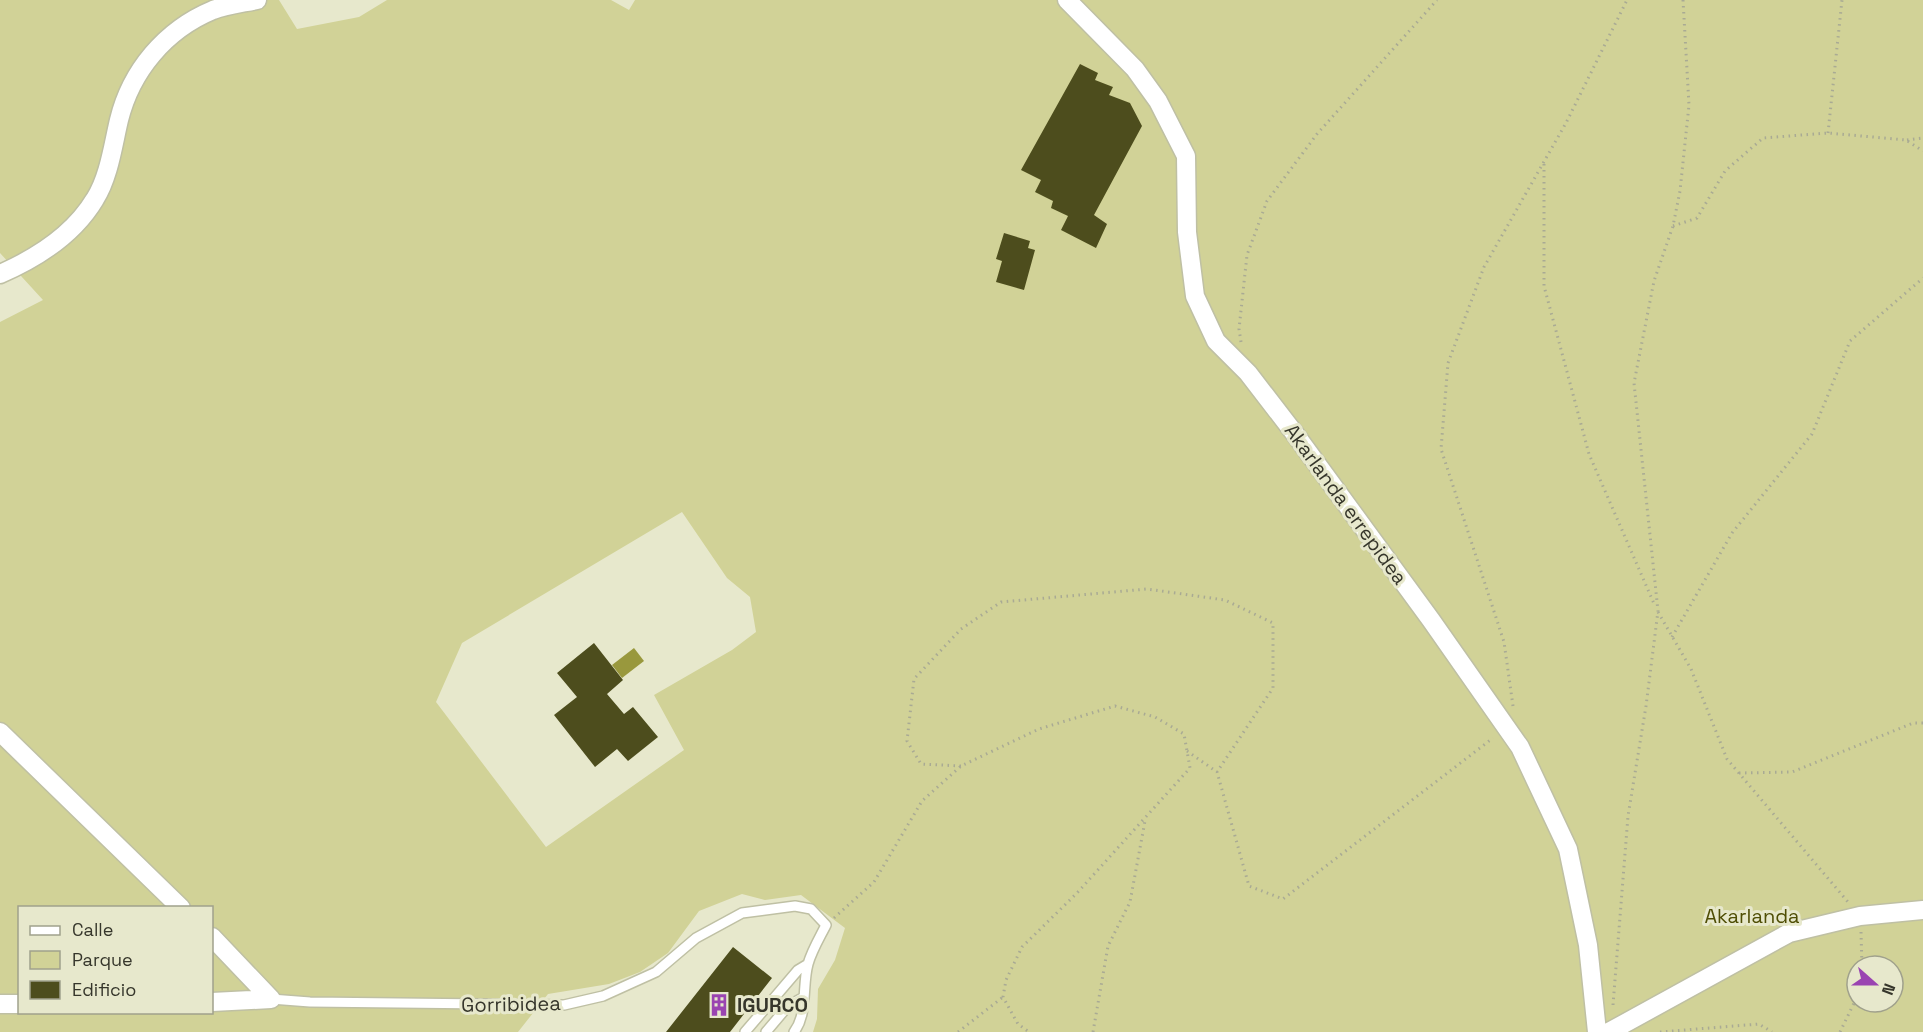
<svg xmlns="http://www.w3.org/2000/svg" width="1923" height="1032" font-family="'Space Grotesk',sans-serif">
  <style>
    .green { fill: #d1d297; fill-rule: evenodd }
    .water { fill: #99983d }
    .building { fill: #4d4d1d }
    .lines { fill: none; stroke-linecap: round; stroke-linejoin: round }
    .lane-casing { stroke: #bfc0a4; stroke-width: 12 }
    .street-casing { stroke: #bfc0a4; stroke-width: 21 }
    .path { stroke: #a9aa94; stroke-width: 3; stroke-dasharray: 1.5 4.5; stroke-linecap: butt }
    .lane { stroke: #fff; stroke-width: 9 }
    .street { stroke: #fff; stroke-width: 18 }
    .labels { text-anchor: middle; stroke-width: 6; stroke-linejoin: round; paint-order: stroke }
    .street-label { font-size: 20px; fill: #36362b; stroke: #e7e8cc }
    .park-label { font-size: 20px; fill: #4f4e05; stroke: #e7e8cc }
    .poi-label { font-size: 20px; font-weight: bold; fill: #36362b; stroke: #e7e8cc; text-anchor: start }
  </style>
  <rect width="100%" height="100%" fill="#e7e8cc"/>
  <path class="green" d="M0 0H279L297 29 359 17 387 0H611L629 10 635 0H1923V1032H813L817 1019 818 989 835 960 845 928 801 895 765 900 742 894 699 911 668 953 640 972 609 984 548 994 518 1032H0V322L43 300 0 253ZM682 512 727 578 750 597 756 632 732 650 654 695 684 750 546 847 436 702 462 643ZM20 908H212V1012H20ZM1857 966H1893V1002H1857Z"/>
  <path class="water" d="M634 648 644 661 622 678 612 665Z"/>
  <path class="building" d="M1080 64 1098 73 1095 80 1113 87 1109 95 1130 103 1142 126 1094 215 1107 224 1096 248 1061 230 1068 216 1051 208 1053 201 1035 192 1041 180 1021 170Z
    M1004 233 1030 241 1028 248 1035 250 1024 290 996 282 1002 261 996 259Z
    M594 643 623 680 607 694 624 714 633 707 658 737 628 761 617 749 595 767 554 715 577 697 557 673Z
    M733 947 772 978 730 1032H666Z"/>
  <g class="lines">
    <g class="lane-casing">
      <path id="lane" d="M271 999 310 1002 564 1005 603 996 656 972 696 938 742 913 795 906 811 909 826 925C820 937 812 950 808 964 802 985 808 1014 794 1032
        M745 1032 798 970 808 964
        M766 1032 788 1006 804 997"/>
    </g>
    <g class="street-casing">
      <path id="street" d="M1067 0 1135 69 1158 101 1186 156 1187 232 1195 296 1216 341 1248 373 1295 434 1431 620 1520 747 1568 849 1588 945 1597 1032
        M0 274C37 258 74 234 95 199 109 177 113 145 119 120 131 71 165 30 213 10 226 5 243 3 257 0
        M0 732 181 908
        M212 937 271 999
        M212 1002 271 999
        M0 1004H20
        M1609 1032 1789 933 1860 916 1923 910"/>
    </g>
    <path class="path" d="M1828 133 1842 0
      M1907 140 1923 138
      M1544 164V286L1589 454 1655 606
      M1673 226 1697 218 1725 171 1763 138 1828 133 1906 140 1923 151
      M1241 342 1239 329 1247 255 1267 201 1317 134 1437 0
      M1658 612 1691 669 1727 759 1848 902
      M1672 637 1732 533 1812 434 1850 341 1923 278
      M1513 706 1504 642 1441 449 1448 363 1484 267 1566 123 1627 0
      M1187 751 1217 772 1249 886 1283 899 1493 738
      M961 766 921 764 907 741 914 679 961 629 1001 602 1147 589 1225 600 1273 623V688L1217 772
      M1739 773 1792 772 1913 723H1923
      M834 918 874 882 922 801 961 766 1039 729 1115 706 1155 717 1184 734 1190 768 1077 893 1022 947 1006 980 1003 997 1018 1024 1029 1032
      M1861 932 1862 966
      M1613 1005 1628 816 1646 706 1658 611 1634 383 1654 281 1673 226 1680 191 1689 105 1683 0
      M958 1032 1003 997
      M1093 1032 1108 946 1130 902 1145 821
      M1660 1032 1759 1024 1772 1032
      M1840 1032 1857 997"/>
    <use href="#lane" class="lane"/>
    <use href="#street" class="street"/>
  </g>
  <defs>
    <g id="building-bare" transform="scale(1.8)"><path d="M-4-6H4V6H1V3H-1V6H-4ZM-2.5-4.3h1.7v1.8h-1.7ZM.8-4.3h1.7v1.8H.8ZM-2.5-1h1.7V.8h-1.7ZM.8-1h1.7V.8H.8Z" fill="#9a44b1" stroke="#e7e8cc" stroke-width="2.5" paint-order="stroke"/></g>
  </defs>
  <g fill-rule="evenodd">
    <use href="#building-bare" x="719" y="1005"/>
  </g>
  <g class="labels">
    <g class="street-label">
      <text transform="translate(1346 504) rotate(54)" y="7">Akarlanda errepidea</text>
      <text transform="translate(511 1004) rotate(-1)" y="7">Gorribidea</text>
    </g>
    <g class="park-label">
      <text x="1752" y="923">Akarlanda</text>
    </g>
    <g class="poi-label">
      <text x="737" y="1012">IGURCO</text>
    </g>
  </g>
  <rect x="18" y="906" width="195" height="108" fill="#e7e8cc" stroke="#a0a18c" stroke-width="1.5"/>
  <rect x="30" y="926" width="30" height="9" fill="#ffffff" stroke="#a0a18c" stroke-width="1.5"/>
  <text x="72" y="936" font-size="18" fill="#36362b">Calle</text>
  <rect x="30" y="951" width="30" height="18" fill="#d1d297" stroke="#a0a18c" stroke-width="1.5"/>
  <text x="72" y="966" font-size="18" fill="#36362b">Parque</text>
  <rect x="30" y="981" width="30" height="18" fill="#4d4d1d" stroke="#a0a18c" stroke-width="1.5"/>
  <text x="72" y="996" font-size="18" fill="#36362b">Edificio</text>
  <g transform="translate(1875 984) rotate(111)"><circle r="28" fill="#e7e8cc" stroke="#a0a18c" stroke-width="1.5"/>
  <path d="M0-4.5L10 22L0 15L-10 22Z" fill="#9a44b1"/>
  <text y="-9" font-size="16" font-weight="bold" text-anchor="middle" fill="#36362b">N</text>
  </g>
</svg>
